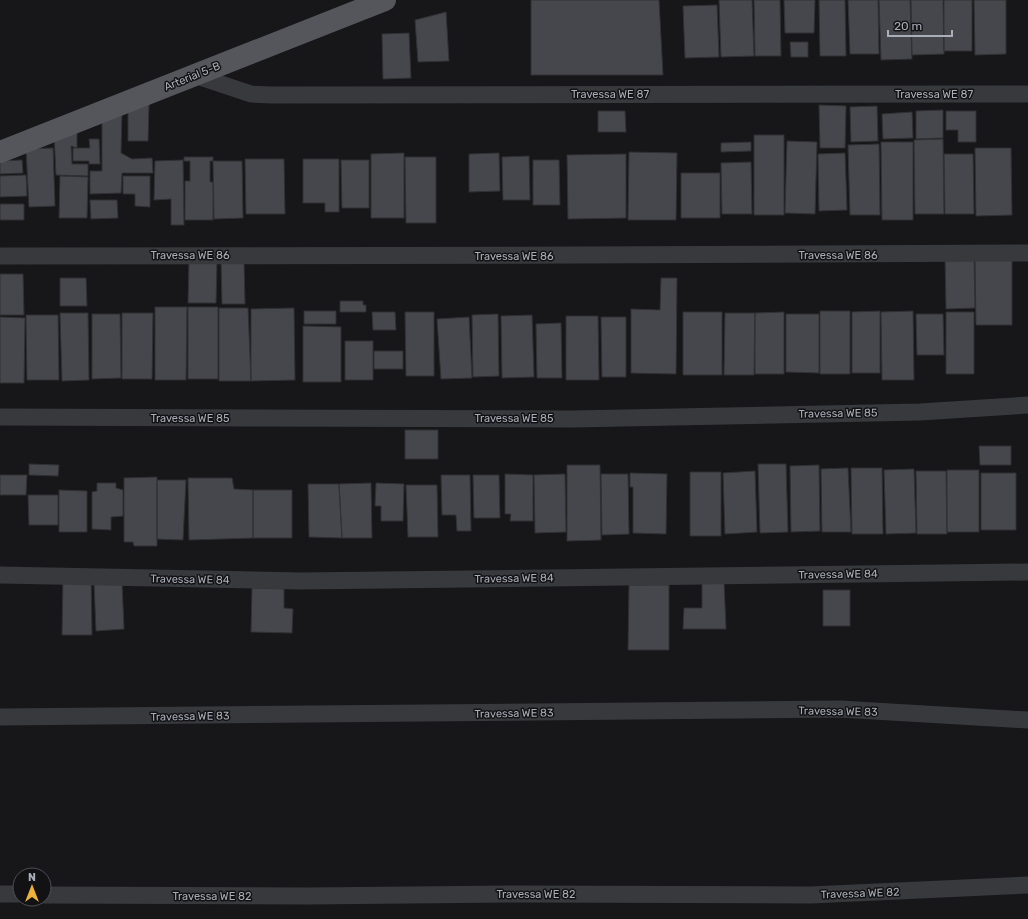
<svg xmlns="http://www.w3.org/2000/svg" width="1028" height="919" font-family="Rubik,sans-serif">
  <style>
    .building { fill: #46474c; stroke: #313135 }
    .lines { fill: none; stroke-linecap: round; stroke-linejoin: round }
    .street { stroke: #38393d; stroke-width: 17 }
    .primary { stroke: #54565c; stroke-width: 22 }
    .labels { text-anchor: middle; stroke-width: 3; stroke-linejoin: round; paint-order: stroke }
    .street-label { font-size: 11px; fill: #a9aeb8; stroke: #121214 }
  </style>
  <rect width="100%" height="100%" fill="#171719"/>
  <path class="building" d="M531 0H659L663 75H531Z
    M719 0H752L754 56 721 57Z
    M754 0H780L781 56H755Z
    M784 0H815L814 33H785Z
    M819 0H845L846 56H820Z
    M848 0H878L879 54H850Z
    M879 0H910L912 59 881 60Z
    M911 0H943L944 54 912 55Z
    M944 0H972V51H944Z
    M974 0H1006V54L975 55Z
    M717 5 719 57 685 58 683 6Z
    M446 12 449 61 418 62 415 20Z
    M409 33 411 78 383 79 382 34Z
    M790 42H808V57H791Z
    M149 104 148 141H128V109Z
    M819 105 846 106 845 148H820Z
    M877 106 878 141 851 142 850 107Z
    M943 110V138L916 139V111Z
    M122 111 121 153 132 159 152 158 153 173H122L121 193 90 194V171H102V116Z
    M598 111H625L626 132H598Z
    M946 111H976V142H958V130H946Z
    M912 112 913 138 883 139 882 114Z
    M54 132H77V148L71 146 72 164H88V176L56 175Z
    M754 135H784V215H754Z
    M89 139H99L100 164H89V161H73V148H90Z
    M943 139 944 214H915L914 140Z
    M787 141 817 142 815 214 785 213Z
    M751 142V151L721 152V143Z
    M881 142H913V220H882Z
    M879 144 880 215H850L848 145Z
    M53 148 55 206 29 207 26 149Z
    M975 148H1011L1012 215 976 216Z
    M629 152 677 153 676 220H628Z
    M404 153V218H371V154Z
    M499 153 500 191 469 192V154Z
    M845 153 847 210 819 211 818 154Z
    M626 154V218L568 219 567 155Z
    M944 154H973L974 214H945Z
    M529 156 530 200H503L502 157Z
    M184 157H213V161H210V182H213V220H185V181H190V161H184Z
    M405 157H436V223H406Z
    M245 159H284L285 214H246Z
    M303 159H339V212H325V203H303Z
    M22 160 23 173 0 174V161Z
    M183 160 184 225H171V199L154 200 155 161Z
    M341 160H369V208H342Z
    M533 160H559L560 205H533Z
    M213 161H242L243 218 214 219Z
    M751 162 752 214H722L721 163Z
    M681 173H720V218H681Z
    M26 175 27 196 0 197V176Z
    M60 176 88 177 87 218H59Z
    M123 176H150V207L135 206V194H123Z
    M90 200H117L118 218 91 219Z
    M0 204H24V220H0Z
    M945 255H974L975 308 946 309Z
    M1012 259V325H976L975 260Z
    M189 260 217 261 216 303H188Z
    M221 262H244L245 304H222Z
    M0 274H23L24 315H0Z
    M60 278H86L87 306H60Z
    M661 278H677L676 374 631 373V309L660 310Z
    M340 301H363V305H366V312H340Z
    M155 307H187L186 380H155Z
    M188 307H218V379H188Z
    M219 308H248L251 381H219Z
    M294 308 295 380 251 381V309Z
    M304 311H336V324H304Z
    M820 311H850V374H820Z
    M880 311V373H852V312Z
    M913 311 914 380H882L881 312Z
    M372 312H395L396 330H373Z
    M405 312H434V376H406Z
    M683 312H722V375H683Z
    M784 312V374H755V313Z
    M946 312H974V374H946Z
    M60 313H88L89 380 62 381Z
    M122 313H153L152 379H122Z
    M725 313H755L754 375H724Z
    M92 314H120L121 378 92 379Z
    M498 314 499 376 473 377 472 315Z
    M786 314H819V373L786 372Z
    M916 314H943L944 355H917Z
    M26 315H58L59 380H27Z
    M532 315 534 377 502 378 501 316Z
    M566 316H598L599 380H566Z
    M0 317 25 318 24 383H0Z
    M469 317 472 378 441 379 437 319Z
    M601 317H626V377H602Z
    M561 323 562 378H537L536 324Z
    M303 326 341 327V382H303Z
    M345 341H373V380H345Z
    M374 351H403V369H374Z
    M405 430H438V459H405Z
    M979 446H1011V465H980Z
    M29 464 59 465 58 476 29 475Z
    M758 464H786L788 532 760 533Z
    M567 465H600L601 540 567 541Z
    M819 465 820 531 791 532 790 466Z
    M848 468 851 532H822L821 469Z
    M851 468H882L883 534H852Z
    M914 469 916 533 886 534 884 470Z
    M947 470H979V532H947Z
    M755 471 757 532 725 534 723 473Z
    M916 471H946L947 534H917Z
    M690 472H721V536H690Z
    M630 473 667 474 666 534 633 533V487H630Z
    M981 473H1016V530H981Z
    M505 474 533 475V521H510L511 514H505Z
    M565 474 566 532 535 533 534 475Z
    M601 474H628L629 534 602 535Z
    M0 475H27L26 495H0Z
    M441 475H470L471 531H457L456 515H442Z
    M473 475H499L500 518H474Z
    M157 477V546H134L133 542H124V478Z
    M188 478H232L234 489 253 490V538L189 540Z
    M157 480H186L183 540 157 539Z
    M97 483H116V488L123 490V516L111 517V530L92 529V492L97 491Z
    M371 483 372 538H342L339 484Z
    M376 483 404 484 403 521H381V506H375Z
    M308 484H339L342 538 309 537Z
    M406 485H437L438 537H408Z
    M59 490 87 491V532H59Z
    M253 490H292V538H253Z
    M28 495H58V525H29Z
    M63 579H91L92 635H62Z
    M702 579 724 582 726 629H683L684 608H702Z
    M122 582 124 629 96 631 94 583Z
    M629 585H669V650H628Z
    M252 588 284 589V608L293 609 292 633 251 632Z
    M823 590H850V626H823Z"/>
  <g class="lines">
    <path class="street" d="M194 75 251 94 272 95 1028 94
      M0 256C343 254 685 257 1028 253
      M0 417 573 419 920 412 1028 405
      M0 575 300 581 1028 572
      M0 717 840 709 1028 720
      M0 894H20
      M44 895 307 896 513 894 811 895 1028 885"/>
    <path class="primary" d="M0 152 385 0"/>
  </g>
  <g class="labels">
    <g class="street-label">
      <text transform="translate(192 76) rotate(-22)" y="4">Arterial 5-B</text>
      <text x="610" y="98">Travessa WE 87</text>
      <text x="934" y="98">Travessa WE 87</text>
      <text x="190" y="259">Travessa WE 86</text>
      <text x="838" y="259">Travessa WE 86</text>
      <text x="514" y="260">Travessa WE 86</text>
      <text transform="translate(838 413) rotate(-1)" y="4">Travessa WE 85</text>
      <text x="190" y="422">Travessa WE 85</text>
      <text x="514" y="422">Travessa WE 85</text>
      <text transform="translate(838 574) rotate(-1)" y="4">Travessa WE 84</text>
      <text transform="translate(514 578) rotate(-1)" y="4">Travessa WE 84</text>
      <text transform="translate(190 579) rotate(1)" y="4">Travessa WE 84</text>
      <text transform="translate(838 711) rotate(1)" y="4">Travessa WE 83</text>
      <text transform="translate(514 713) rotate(-1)" y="4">Travessa WE 83</text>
      <text transform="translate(190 716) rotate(-1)" y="4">Travessa WE 83</text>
      <text transform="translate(860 893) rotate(-2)" y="4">Travessa WE 82</text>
      <text x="536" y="898">Travessa WE 82</text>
      <text x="212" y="900">Travessa WE 82</text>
    </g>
  </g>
  <g transform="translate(32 887)"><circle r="19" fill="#121214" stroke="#4e5056"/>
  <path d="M0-3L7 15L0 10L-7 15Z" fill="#eeb139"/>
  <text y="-6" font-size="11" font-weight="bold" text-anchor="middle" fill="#a9aeb8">N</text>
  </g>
  <path d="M888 30v6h64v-6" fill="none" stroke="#a9aeb8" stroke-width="2"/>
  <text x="894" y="30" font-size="12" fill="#a9aeb8" stroke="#121214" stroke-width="3" paint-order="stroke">20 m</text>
</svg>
